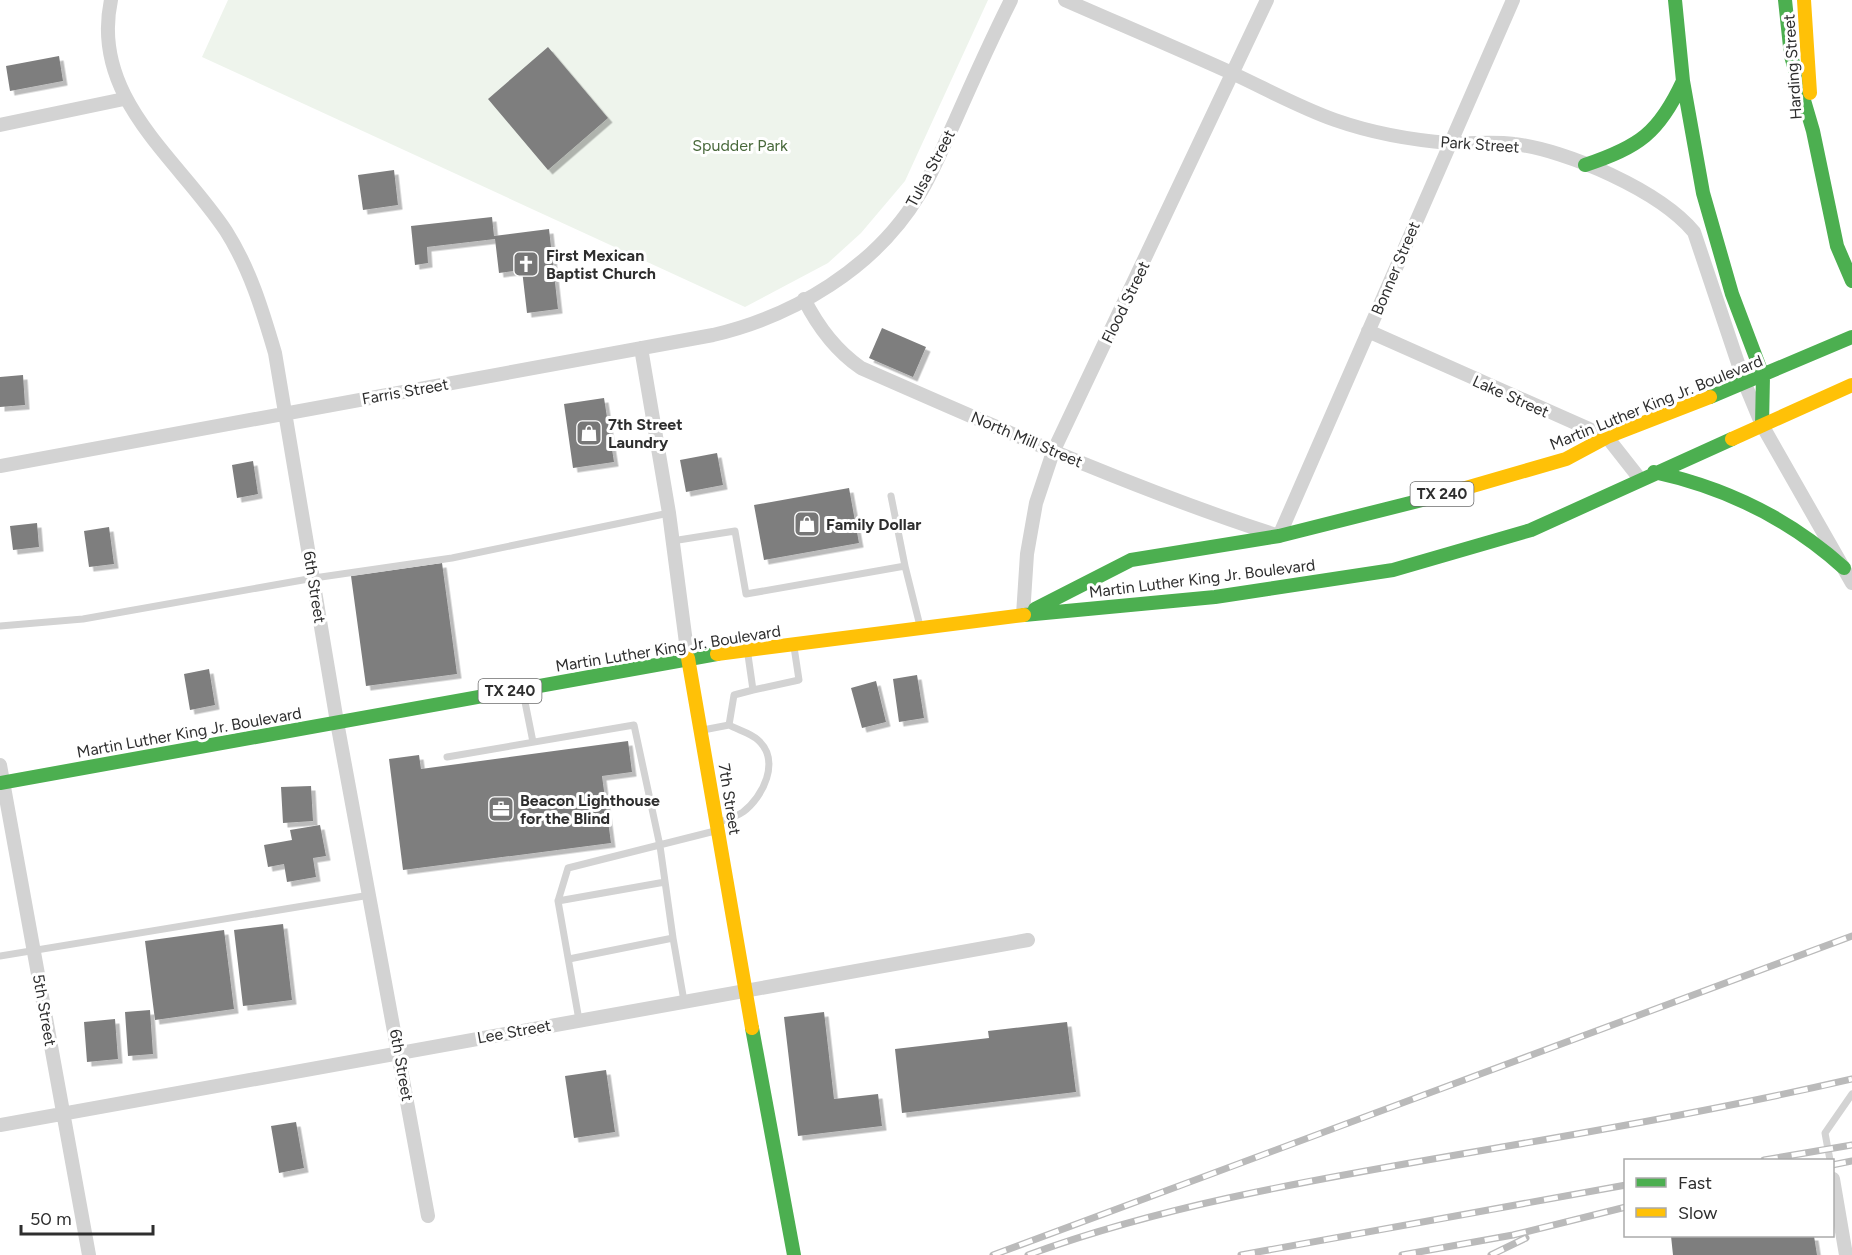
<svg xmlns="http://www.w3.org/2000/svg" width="1852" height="1255" font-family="Figtree,sans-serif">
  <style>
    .green { fill: #eef4ec }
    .building { fill: #7e7e7e; filter: url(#shadow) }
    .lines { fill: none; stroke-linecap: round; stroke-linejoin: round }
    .lane { stroke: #d3d3d3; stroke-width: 7 }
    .street { stroke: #d3d3d3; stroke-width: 14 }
    .fast { stroke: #4caf50; stroke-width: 14 }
    .slow { stroke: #ffc107; stroke-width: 14 }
    .rail-casing { stroke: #bababa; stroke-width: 7 }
    .rail { stroke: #fff; stroke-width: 4.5; stroke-dasharray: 14; stroke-linecap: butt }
    .labels { text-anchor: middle; stroke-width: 6; stroke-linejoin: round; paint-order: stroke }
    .shield { fill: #fff; stroke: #6d6d6d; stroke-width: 1.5 }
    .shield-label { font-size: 15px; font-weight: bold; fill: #2e2e2e }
    .street-label { font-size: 16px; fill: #2e2e2e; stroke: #fff }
    .park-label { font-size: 16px; fill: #49693c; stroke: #fff }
    .poi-label { font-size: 16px; font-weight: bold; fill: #2e2e2e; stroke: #fff; text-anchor: start }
  </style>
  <defs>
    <filter id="shadow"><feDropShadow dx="4.5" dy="4.5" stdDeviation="0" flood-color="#0004"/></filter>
  </defs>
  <rect width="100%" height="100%" fill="#fff"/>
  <path class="green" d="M228 0H988L905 181 861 233 828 263 745 307 202 57Z"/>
  <path class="building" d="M548 47 608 118 548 170 488 99Z
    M59 56 63 81 10 91 6 66Z
    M394 170 398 205 363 210 358 175Z
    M492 217 494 236 549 229 558 309 527 313 522 270 499 273 495 239 427 247 428 263 415 265 411 226Z
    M882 328 926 347 913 377 869 358Z
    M23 375 25 405 0 407V377Z
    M604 398 614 462 573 468 564 404Z
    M717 453 723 485 686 492 680 460Z
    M253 461 258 494 237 498 232 465Z
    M849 488 859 543 764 560 754 505Z
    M37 523 39 547 13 550 10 526Z
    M109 527 114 564 89 567 84 531Z
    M442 563 457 674 366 686 351 576Z
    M209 669 215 705 190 710 184 674Z
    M917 675 924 718 899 722 893 679Z
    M876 681 886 722 862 728 851 688Z
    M628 741 632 772 602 776 611 843 403 870 389 759 419 755 421 769Z
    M311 786 313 821 283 823 281 787Z
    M320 825 326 856 313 858 316 877 287 882 284 864 268 867 264 845 292 840 290 830Z
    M283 924 292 1000 243 1006 234 930Z
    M224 930 234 1009 155 1020 145 941Z
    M150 1010 153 1054 128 1056 125 1012Z
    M824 1012 834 1099 878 1094 882 1126 798 1136 784 1017Z
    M115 1019 118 1059 87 1062 84 1022Z
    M1067 1022 1076 1092 902 1113 895 1049 989 1038 988 1031Z
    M606 1070 615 1132 574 1138 565 1076Z
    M296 1122 304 1168 279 1173 271 1126Z
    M1671 1236H1814L1817 1255H1673Z"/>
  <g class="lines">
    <path class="lane" d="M891 496 905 566
      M672 541 735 531 746 594 905 566 920 626
      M0 626 83 619 314 578 452 558 669 513
      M748 655 753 690 799 680 794 647
      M523 692 533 742
      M703 730 729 725 734 695 753 690
      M447 757 634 725 660 846 673 938
      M717 823C725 820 736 817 743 812 763 797 781 761 758 740 751 733 738 730 729 725
      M558 901 665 882
      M0 956 370 895
      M569 959 673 938 684 1001
      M579 1020 558 901 568 868 715 831
      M1830 1160 1825 1133 1852 1094"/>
    <path class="street" d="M111 0C90 98 178 158 226 231 250 269 262 309 275 353L337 722 428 1216
      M1065 0C1122 25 1179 49 1236 75 1268 90 1301 108 1335 120 1372 133 1411 140 1450 143 1471 144 1493 141 1514 144 1567 150 1660 191 1694 232L1745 384 1762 425 1852 583
      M0 125 124 99
      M804 299C818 327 835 350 861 368 998 428 1136 490 1279 536L1513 0
      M1368 331 1607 437 1640 479
      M641 348 669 513 688 658
      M0 466 713 335C794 316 875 268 919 195 933 172 944 145 955 121 973 80 991 40 1011 0
      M1023 615 1027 554 1036 503 1053 452 1267 0
      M0 765 89 1255
      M0 1125 1028 940
      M1833 1179 1846 1255"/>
    <path class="fast" d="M1675 0 1683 81 1703 193 1732 294 1763 376 1762 425
      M1785 0 1791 56 1813 131 1837 246 1852 281
      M1585 165C1639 147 1659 133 1683 81
      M1710 397 1852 337
      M1654 472C1727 488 1789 518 1844 568
      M1035 609 1131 560 1279 536 1438 496
      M1024 615 1215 597 1393 570 1531 530 1732 439
      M0 783 717 654
      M752 1028 794 1255"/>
    <path class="slow" d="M1804 0 1810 93
      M1732 439 1852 385
      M1438 496 1566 459 1607 437 1710 397
      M717 654 1024 615
      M688 658 752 1028"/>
    <g class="rail-casing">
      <path id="rail" d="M1764 1160 1852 1145
        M1832 1165 1852 1161
        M993 1255 1852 936
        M1028 1255C1159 1207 1296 1183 1433 1159 1573 1135 1713 1111 1852 1079
        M1241 1255 1626 1185
        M1402 1255 1513 1235 1626 1207
        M1491 1255 1526 1238"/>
    </g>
    <use href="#rail" class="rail"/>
  </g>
  <defs>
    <g id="church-square" transform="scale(1.35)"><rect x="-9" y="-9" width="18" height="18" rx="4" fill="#777" stroke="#fff"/><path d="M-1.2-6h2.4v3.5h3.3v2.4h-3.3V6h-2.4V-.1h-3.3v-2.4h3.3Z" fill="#fff"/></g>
    <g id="shop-square" transform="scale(1.35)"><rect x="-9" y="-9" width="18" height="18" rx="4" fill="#777" stroke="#fff"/><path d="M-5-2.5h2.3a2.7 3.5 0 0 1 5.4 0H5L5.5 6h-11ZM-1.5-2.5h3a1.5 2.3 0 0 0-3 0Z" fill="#fff"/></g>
    <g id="office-square" transform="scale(1.35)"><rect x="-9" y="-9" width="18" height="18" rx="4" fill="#777" stroke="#fff"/><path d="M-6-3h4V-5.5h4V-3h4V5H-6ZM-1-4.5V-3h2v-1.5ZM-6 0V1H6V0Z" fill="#fff"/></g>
  </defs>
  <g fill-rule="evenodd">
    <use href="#church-square" x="526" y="264"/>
    <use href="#shop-square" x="589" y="433"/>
    <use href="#shop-square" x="807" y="524"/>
    <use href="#office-square" x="501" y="809"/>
  </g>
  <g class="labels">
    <g class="shield">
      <rect x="1410.5" y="482" width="63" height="24" rx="4.5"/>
      <rect x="478.5" y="679" width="63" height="24" rx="4.5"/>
    </g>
    <g class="shield-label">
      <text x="1442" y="499">TX 240</text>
      <text x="510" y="696">TX 240</text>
    </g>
    <g class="street-label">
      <text transform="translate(1792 67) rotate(-94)" y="6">Harding Street</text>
      <text transform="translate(1480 144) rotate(4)" y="6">Park Street</text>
      <text transform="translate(930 168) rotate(-62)" y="6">Tulsa Street</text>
      <text transform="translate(1395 268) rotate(-67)" y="6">Bonner Street</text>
      <text transform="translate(1125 302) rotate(-64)" y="6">Flood Street</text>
      <text transform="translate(405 391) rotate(-10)" y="6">Farris Street</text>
      <text transform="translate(1511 396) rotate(24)" y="6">Lake Street</text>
      <text transform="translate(1656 402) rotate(-22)" y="6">Martin Luther King Jr. Boulevard</text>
      <text transform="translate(1027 439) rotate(23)" y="6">North Mill Street</text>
      <text transform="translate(1202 578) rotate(-7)" y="6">Martin Luther King Jr. Boulevard</text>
      <text transform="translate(315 587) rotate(81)" y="6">6th Street</text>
      <text transform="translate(668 648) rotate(-9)" y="6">Martin Luther King Jr. Boulevard</text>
      <text transform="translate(189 732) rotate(-10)" y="6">Martin Luther King Jr. Boulevard</text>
      <text transform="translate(730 799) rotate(81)" y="6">7th Street</text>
      <text transform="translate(45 1010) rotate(80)" y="6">5th Street</text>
      <text transform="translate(514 1031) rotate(-10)" y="6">Lee Street</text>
      <text transform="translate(402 1065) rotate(80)" y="6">6th Street</text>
    </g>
    <g class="park-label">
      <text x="740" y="151">Spudder Park</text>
    </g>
    <g class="poi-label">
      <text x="546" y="261">First Mexican<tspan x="546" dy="18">Baptist Church</tspan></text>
      <text x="608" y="430">7th Street<tspan x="608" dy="18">Laundry</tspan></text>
      <text x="826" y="530">Family Dollar</text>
      <text x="520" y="806">Beacon Lighthouse<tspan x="520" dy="18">for the Blind</tspan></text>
    </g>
  </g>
  <rect x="1624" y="1159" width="210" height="78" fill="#ffffff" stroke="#ababab" stroke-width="1.5"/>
  <rect x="1636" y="1178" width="30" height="9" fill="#4caf50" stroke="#ababab" stroke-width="1.5"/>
  <text x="1678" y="1189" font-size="18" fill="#2e2e2e">Fast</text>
  <rect x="1636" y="1208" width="30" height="9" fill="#ffc107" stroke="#ababab" stroke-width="1.5"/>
  <text x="1678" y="1219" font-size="18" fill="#2e2e2e">Slow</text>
  <path d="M21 1225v9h132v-9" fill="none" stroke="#2e2e2e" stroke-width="3"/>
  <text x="30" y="1225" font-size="18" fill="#2e2e2e" stroke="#ffffff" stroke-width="4.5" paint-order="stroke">50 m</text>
</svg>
